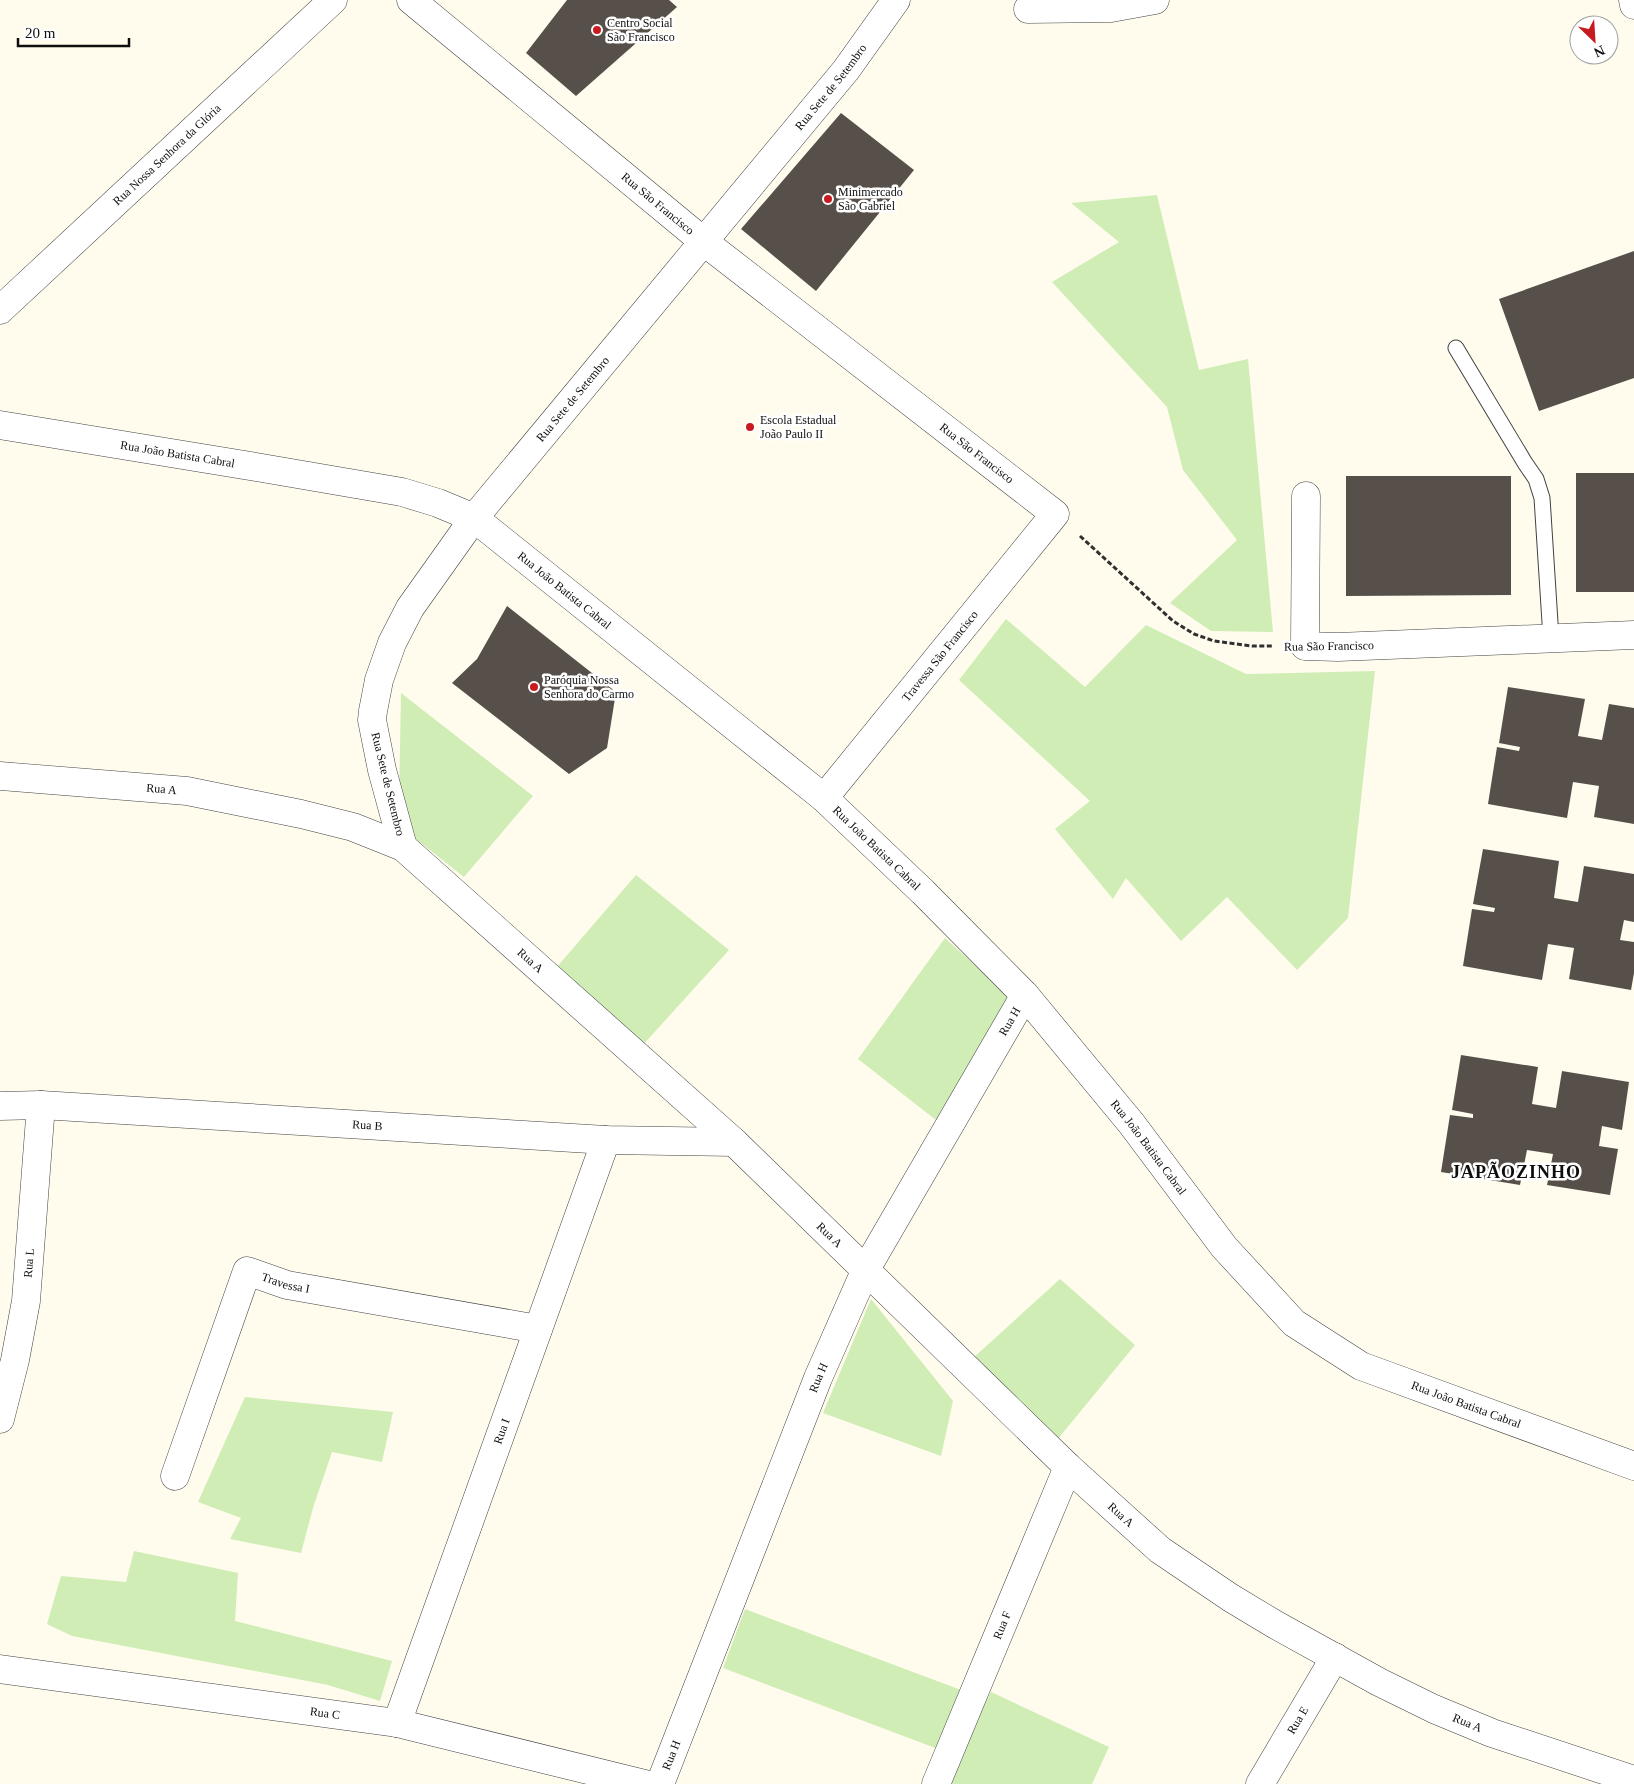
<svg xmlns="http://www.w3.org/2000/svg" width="1634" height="1784" font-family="Georgia,serif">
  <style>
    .green { fill: #d0edb5 }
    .building { fill: #574f49 }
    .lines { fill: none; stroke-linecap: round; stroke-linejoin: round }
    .service-casing { stroke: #414141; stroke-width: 17 }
    .minor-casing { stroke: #414141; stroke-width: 29 }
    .path { stroke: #303030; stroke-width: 3; stroke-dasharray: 5 2.5; stroke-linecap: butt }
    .service { stroke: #fff; stroke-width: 15 }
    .minor { stroke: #fff; stroke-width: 28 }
    .poi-dot { fill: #c81b20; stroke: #fff; stroke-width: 2 }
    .labels { text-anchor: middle; stroke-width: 5; stroke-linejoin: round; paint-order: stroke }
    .poi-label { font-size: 12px; fill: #0e0e0e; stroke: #fff; text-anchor: start }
    .street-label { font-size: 12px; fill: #0e0e0e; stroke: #fff }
    .district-label { font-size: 18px; font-weight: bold; letter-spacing: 1px; fill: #0e0e0e; stroke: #fff }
  </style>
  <rect width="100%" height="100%" fill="#fffcee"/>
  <path class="green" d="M1157 195 1199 370 1248 359 1273 632 1211 631 1170 603 1237 540 1183 470 1167 407 1052 282 1119 242 1071 203Z
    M1006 619 1085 687 1146 625 1246 674 1375 671 1348 918 1297 970 1227 897 1181 941 1126 878 1113 899 1055 829 1090 801 959 680Z
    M401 693 533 796 464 877 416 839 399 804Z
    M636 875 729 950 641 1047 556 968Z
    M945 938 1009 996 941 1124 858 1059Z
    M1060 1279 1135 1345 1057 1440 972 1359Z
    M871 1299 953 1401 941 1456 823 1413Z
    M245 1397 393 1412 382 1462 332 1452 313 1508 301 1553 230 1539 241 1518 198 1502Z
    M134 1551 238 1573 235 1621 392 1661 380 1701 328 1685 72 1636 47 1624 61 1576 126 1582Z
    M745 1609 961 1690 938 1749 723 1668Z
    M991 1692 1109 1747 1092 1784H952L944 1781Z"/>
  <path class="building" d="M567 0H669L677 7 576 96 526 53Z
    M841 113 914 170 816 291 741 229Z
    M1634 251V378L1539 411 1499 299Z
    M1576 473H1634V592H1576Z
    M1346 476H1511V595L1346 596Z
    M507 606 616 692 607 748 569 774 452 683 477 659Z
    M1508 687 1585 699 1578 736 1602 740 1609 704 1634 708V824L1594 817 1599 786 1573 782 1567 818 1488 804 1497 747 1519 751 1520 747 1499 743Z
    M1483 849 1559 861 1554 898 1578 902 1584 866 1634 874V922L1624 920 1620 940 1634 942V973L1631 990 1569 979 1574 948 1548 944 1542 980 1463 966 1472 909 1494 912 1495 908 1473 904Z
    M1461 1055 1538 1067 1532 1104 1556 1108 1562 1071 1629 1082 1622 1130 1602 1126 1599 1146 1618 1149 1610 1195 1547 1185 1553 1154 1527 1150 1520 1185 1441 1172 1450 1115 1473 1118V1114L1452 1110Z"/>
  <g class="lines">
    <g class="service-casing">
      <path id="service" d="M1456 348 1525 463 1536 479 1542 498 1551 638"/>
    </g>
    <g class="minor-casing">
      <g id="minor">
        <path id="s1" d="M411 0 703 241 1055 514 824 798"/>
        <path d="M1633 0 1634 5"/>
        <path d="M1028 9 1111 8 1155 0"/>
        <path id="s2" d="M0 310 333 0"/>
        <path id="s3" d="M0 425 256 467 402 492 438 503 474 518 824 798 923 892 1025 995 1131 1123 1224 1247 1294 1323 1361 1366 1634 1466"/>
        <path d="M1306 496 1305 646 1338 647 1634 635"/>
        <path id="s4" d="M0 776 187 791 301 814 353 827 403 847 734 1142 1068 1467 1160 1550 1231 1598 1276 1625 1379 1682 1434 1709 1492 1733 1634 1780"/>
        <path id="s5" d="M403 847 382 770 372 720 373 711 379 680 392 643 410 608 474 518 846 70 896 0"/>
        <path id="s6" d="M0 1106 41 1105 606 1140 734 1142"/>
        <path id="s7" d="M0 1419 15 1360 26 1301 41 1105"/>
        <path id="s8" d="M175 1476 247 1271 287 1285 538 1329"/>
        <path id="s9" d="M0 1669 397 1723 645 1784"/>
        <path id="s10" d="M397 1723 606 1140"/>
        <path id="s11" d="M660 1784 818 1378 866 1269 1025 995"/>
        <path id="s12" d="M936 1784 1068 1467"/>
        <path id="s13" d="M1260 1784 1335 1657"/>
      </g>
    </g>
    <path class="path" d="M1080 536 1173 621 1194 634 1214 641 1252 646H1273"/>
    <use href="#service" class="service"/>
    <use href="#minor" class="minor"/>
  </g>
  <g class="poi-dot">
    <circle cx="597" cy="30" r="5"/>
    <circle cx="828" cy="199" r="5"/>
    <circle cx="750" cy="427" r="5"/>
    <circle cx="534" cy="687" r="5"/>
  </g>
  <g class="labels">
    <g class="poi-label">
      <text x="607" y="27">Centro Social<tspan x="607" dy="14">São Francisco</tspan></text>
      <text x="838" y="196">Minimercado<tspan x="838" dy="14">São Gabriel</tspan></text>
      <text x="760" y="424">Escola Estadual<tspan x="760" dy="14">João Paulo II</tspan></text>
      <text x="544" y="684">Paróquia Nossa<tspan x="544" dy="14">Senhora do Carmo</tspan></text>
    </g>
    <g class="street-label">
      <text dy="4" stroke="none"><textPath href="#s5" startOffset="920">Rua Sete de Setembro</textPath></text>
      <text dy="4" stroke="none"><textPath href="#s2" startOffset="228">Rua Nossa Senhora da Glória</textPath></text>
      <text dy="4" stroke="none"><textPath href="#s1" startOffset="320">Rua São Francisco</textPath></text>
      <text dy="4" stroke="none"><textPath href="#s5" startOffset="515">Rua Sete de Setembro</textPath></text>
      <text dy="4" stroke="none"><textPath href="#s1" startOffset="725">Rua São Francisco</textPath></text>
      <text dy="4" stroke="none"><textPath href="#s3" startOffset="180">Rua João Batista Cabral</textPath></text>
      <text dy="4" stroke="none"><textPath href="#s3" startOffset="600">Rua João Batista Cabral</textPath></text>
      <text transform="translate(1329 646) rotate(-1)" y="4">Rua São Francisco</text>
      <text transform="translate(940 656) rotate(-51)" y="4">Travessa São Francisco</text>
      <text transform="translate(388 784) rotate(76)" y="4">Rua Sete de Setembro</text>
      <text dy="4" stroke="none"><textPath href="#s4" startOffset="162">Rua A</textPath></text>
      <text dy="4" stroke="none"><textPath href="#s3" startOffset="1005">Rua João Batista Cabral</textPath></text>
      <text dy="4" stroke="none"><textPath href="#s4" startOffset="582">Rua A</textPath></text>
      <text dy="4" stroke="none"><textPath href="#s11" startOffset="841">Rua H</textPath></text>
      <text dy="4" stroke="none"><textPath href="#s6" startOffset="368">Rua B</textPath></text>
      <text dy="4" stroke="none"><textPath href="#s3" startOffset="1410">Rua João Batista Cabral</textPath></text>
      <text dy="4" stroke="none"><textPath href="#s4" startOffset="988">Rua A</textPath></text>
      <text dy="4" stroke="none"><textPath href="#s7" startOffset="159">Rua L</textPath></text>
      <text dy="4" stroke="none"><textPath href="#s8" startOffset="258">Travessa I</textPath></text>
      <text dy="4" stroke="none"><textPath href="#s11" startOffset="436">Rua H</textPath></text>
      <text dy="4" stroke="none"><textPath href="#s3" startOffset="1830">Rua João Batista Cabral</textPath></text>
      <text dy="4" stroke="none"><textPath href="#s10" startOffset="310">Rua I</textPath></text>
      <text dy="4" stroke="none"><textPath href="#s4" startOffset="1392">Rua A</textPath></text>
      <text dy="4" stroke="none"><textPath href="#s12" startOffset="172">Rua F</textPath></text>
      <text dy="4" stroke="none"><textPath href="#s9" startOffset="328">Rua C</textPath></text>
      <text dy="4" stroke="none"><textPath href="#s13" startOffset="74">Rua E</textPath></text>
      <text dy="4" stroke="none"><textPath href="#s4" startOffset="1798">Rua A</textPath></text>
      <text dy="4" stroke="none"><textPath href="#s11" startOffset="31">Rua H</textPath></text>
    </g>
    <g class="district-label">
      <text x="1516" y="1178">JAPÃOZINHO</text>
    </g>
  </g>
  <g transform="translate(1594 40) rotate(155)"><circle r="24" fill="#ffffff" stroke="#9f9f9f"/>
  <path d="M0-4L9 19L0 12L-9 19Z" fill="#c81b20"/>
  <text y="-8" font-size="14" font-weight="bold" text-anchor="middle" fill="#0e0e0e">N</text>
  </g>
  <path d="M18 38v8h111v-8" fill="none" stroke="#0e0e0e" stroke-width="2.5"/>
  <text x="25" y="38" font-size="15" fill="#0e0e0e" stroke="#ffffff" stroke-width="4" paint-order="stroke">20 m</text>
</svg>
